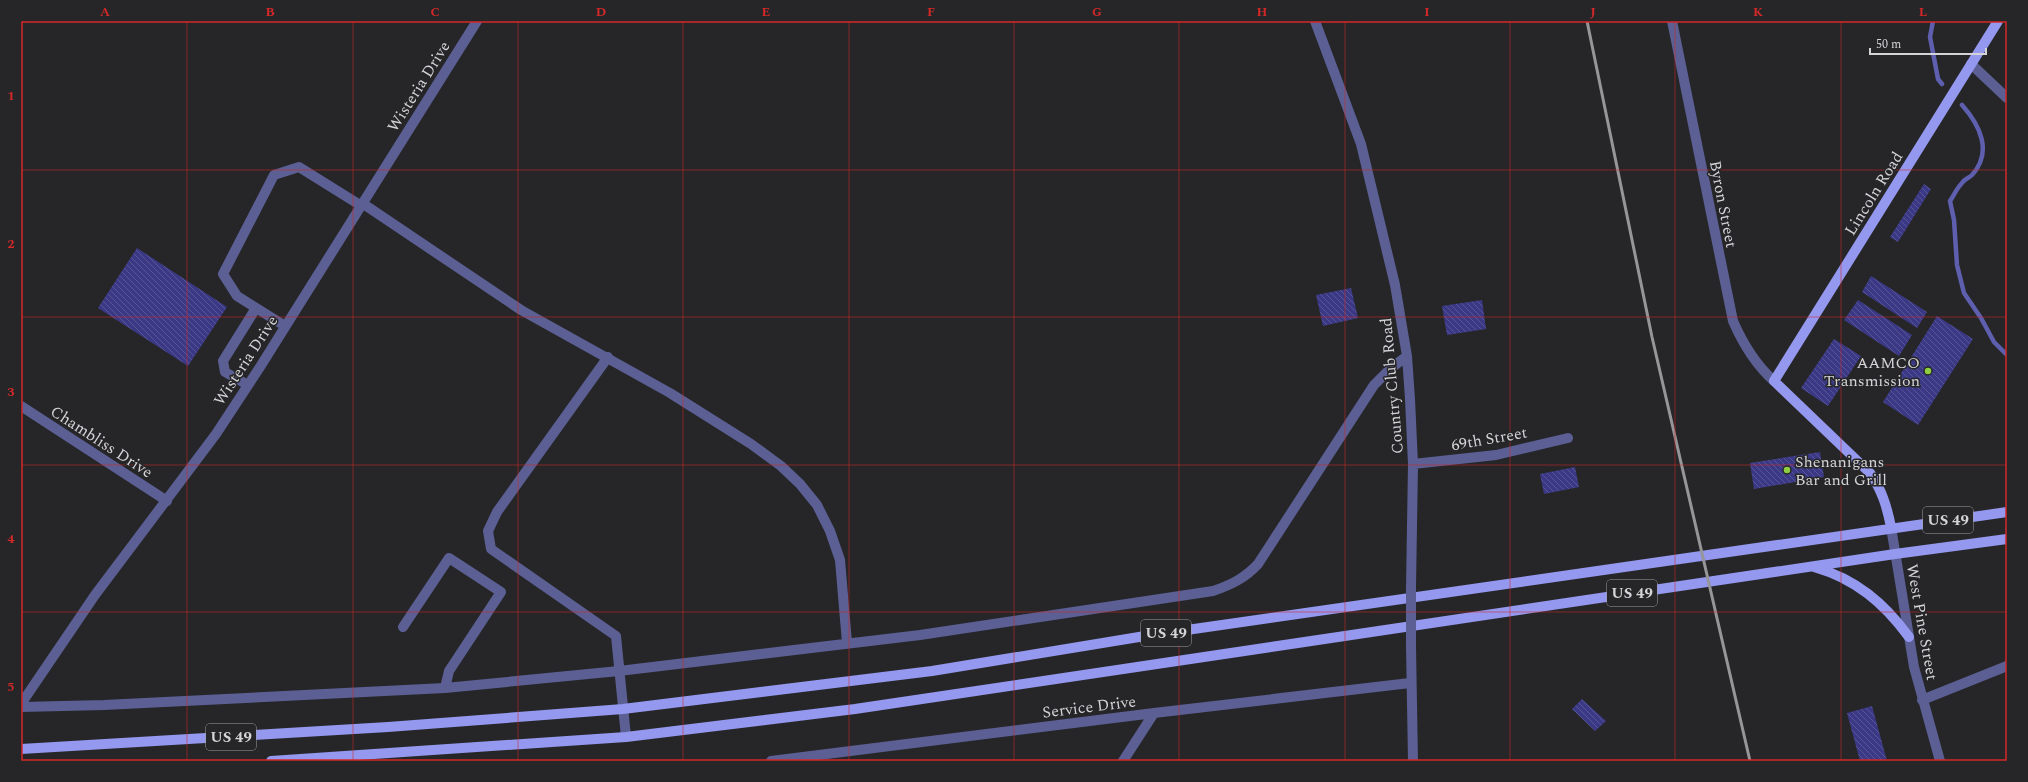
<svg xmlns="http://www.w3.org/2000/svg" width="2028" height="782" font-family="Spectral,serif">
  <style>
    .lines { fill: none; stroke-linecap: round; stroke-linejoin: round }
    .stream { stroke: #5e5faf; stroke-width: 4.5 }
    .building { fill: url(#building-back-hatch) }
    .minor { stroke: #5b5f93; stroke-width: 10 }
    .major { stroke: #9498ee; stroke-width: 10 }
    .rail { stroke: #969699; stroke-width: 3 }
    .minor-bridge { stroke: #5b5f93; stroke-width: 10 }
    .grid { fill: none; stroke: #d62828; stroke-width: 1; stroke-opacity: 0.55 }
    .poi-dot { fill: #8fcd41; stroke: #262629; stroke-width: 1.5 }
    .labels { text-anchor: middle; stroke-width: 3; stroke-linejoin: round; paint-order: stroke }
    .shield { fill: #262629; stroke: #a0a0a3; stroke-width: 1 }
    .shield-label { font-size: 15px; font-weight: bold; fill: #d4d4d7 }
    .street-label { font-size: 16px; fill: #d4d4d7; stroke: #262629 }
    .poi-label { font-size: 16px; fill: #d4d4d7; stroke: #262629; text-anchor: end }
    .neatline { fill: none; stroke: #d62828; stroke-width: 1.5 }
    .grid-label { font-size: 13px; text-anchor: middle; font-weight: bold; fill: #d62828 }
  </style>
  <defs>
    <pattern id="building-back-hatch" width="6" height="6" patternUnits="userSpaceOnUse"><rect width="6" height="6" fill="#3b3985"/><path d="M-1 5l2 2M0 0l6 6M5-1l2 2" fill="none" stroke="#565596"/></pattern>
  </defs>
  <rect width="100%" height="100%" fill="#262629"/>
  <g class="lines">
    <path class="stream" d="M1933 21 1930 37 1938 79 1942 84
      M1962 105C1980 125 1993 152 1972 175 1969 178 1964 179 1962 183 1957 188 1954 195 1950 201L1954 220 1957 265 1964 293 1981 318 1994 342 2007 355"/>
  </g>
  <path class="building" d="M1924 184 1931 189 1898 242 1890 237Z
    M137 248 227 307 188 366 98 308Z
    M1871 276 1927 312 1917 328 1862 292Z
    M1351 288 1358 318 1323 326 1316 295Z
    M1482 300 1486 329 1447 335 1442 306Z
    M1858 300 1912 335 1899 356 1844 320Z
    M1937 316 1973 339 1918 425 1883 402Z
    M1834 339 1861 356 1828 406 1801 388Z
    M1820 452 1824 477 1754 489 1750 463Z
    M1575 467 1579 487 1544 494 1540 474Z
    M1582 699 1606 721 1595 731 1572 709Z
    M1872 706 1887 761H1860L1847 713Z"/>
  <g class="lines">
    <path class="minor" d="M1315 21 1361 144 1395 285 1407 356 1410 399 1413 464 1411 587
      M1672 21 1733 321C1743 344 1756 365 1774 381
      M1971 64 2007 98
      M362 203 521 310 670 393 751 444 781 466 800 484 817 505 830 531 840 560 847 643
      M285 326 237 296 223 274 274 175 299 167 360 205
      M608 357 497 512 488 531 491 549 616 636 626 737
      M248 385 225 372 223 361 256 308
      M21 406 167 501
      M1413 464 1496 455 1568 438
      M1891 527 1914 667 1940 761
      M403 627 449 558 501 592 449 671 445 688
      M1411 647 1413 761
      M1922 700 2007 666
      M21 704 95 595 216 434 260 367 477 21
      M21 707 104 705 445 688 619 671 920 635 1213 591C1231 585 1245 578 1258 564L1374 385 1390 369 1407 356
      M771 761 1154 713 1410 683
      M1123 761 1154 713"/>
    <path class="major" d="M1891 527C1887 507 1882 490 1870 473L1774 381 1998 21
      M1814 567C1856 579 1884 603 1909 637
      M21 749 388 727 623 709 932 671 1145 636 2007 512
      M271 761 626 737 855 709 1895 554 2007 539"/>
    <path class="rail" d="M1587 21 1652 337 1750 761"/>
    <path class="minor-bridge" d="M1411 647V587"/>
  </g>
  <path class="grid" d="M187 21V761M353 21V761M518 21V761M683 21V761M849 21V761M1014 21V761M1179 21V761M1345 21V761M1510 21V761M1675 21V761M1841 21V761M21 170H2007M21 317H2007M21 465H2007M21 612H2007"/>
  <g class="poi-dot">
    <circle cx="1928" cy="371" r="4"/>
    <circle cx="1787" cy="470" r="4"/>
  </g>
  <g class="labels">
    <g class="shield">
      <rect x="1923" y="507" width="50" height="26" rx="3"/>
      <rect x="1607" y="580" width="50" height="26" rx="3"/>
      <rect x="1141" y="620" width="50" height="26" rx="3"/>
      <rect x="206" y="724" width="50" height="26" rx="3"/>
    </g>
    <g class="shield-label">
      <text x="1948" y="525">US 49</text>
      <text x="1632" y="598">US 49</text>
      <text x="1166" y="638">US 49</text>
      <text x="231" y="742">US 49</text>
    </g>
    <g class="street-label">
      <text transform="translate(418 86) rotate(-58)" y="6">Wisteria Drive</text>
      <text transform="translate(1873 193) rotate(-58)" y="6">Lincoln Road</text>
      <text transform="translate(1724 204) rotate(79)" y="6">Byron Street</text>
      <text transform="translate(245 360) rotate(-57)" y="6">Wisteria Drive</text>
      <text transform="translate(1391 386) rotate(-95)" y="6">Country Club Road</text>
      <text transform="translate(1489 438) rotate(-10)" y="6">69th Street</text>
      <text transform="translate(102 441) rotate(33)" y="6">Chambliss Drive</text>
      <text transform="translate(1923 622) rotate(80)" y="6">West Pine Street</text>
      <text transform="translate(1089 706) rotate(-7)" y="6">Service Drive</text>
    </g>
    <g class="poi-label">
      <text x="1920" y="368">AAMCO<tspan x="1920" dy="18">Transmission</tspan></text>
      <text x="1795" y="467" text-anchor="start">Shenanigans<tspan x="1795" dy="18">Bar and Grill</tspan></text>
    </g>
  </g>
  <rect width="2028" height="782" fill="none" stroke="#262629" stroke-width="44"/>
  <path d="M1870 48v6h116v-6" fill="none" stroke="#d4d4d7" stroke-width="2"/>
  <text x="1876" y="48" font-size="12" fill="#d4d4d7" stroke="#262629" stroke-width="3" paint-order="stroke">50 m</text>
  <rect x="22" y="22" width="1984" height="738" class="neatline"/>
  <g class="grid-label">
    <text x="105" y="16">A</text>
    <text x="270" y="16">B</text>
    <text x="435" y="16">C</text>
    <text x="601" y="16">D</text>
    <text x="766" y="16">E</text>
    <text x="931" y="16">F</text>
    <text x="1097" y="16">G</text>
    <text x="1262" y="16">H</text>
    <text x="1427" y="16">I</text>
    <text x="1593" y="16">J</text>
    <text x="1758" y="16">K</text>
    <text x="1923" y="16">L</text>
    <text x="11" y="100">1</text>
    <text x="11" y="248">2</text>
    <text x="11" y="396">3</text>
    <text x="11" y="543">4</text>
    <text x="11" y="691">5</text>
  </g>
</svg>
